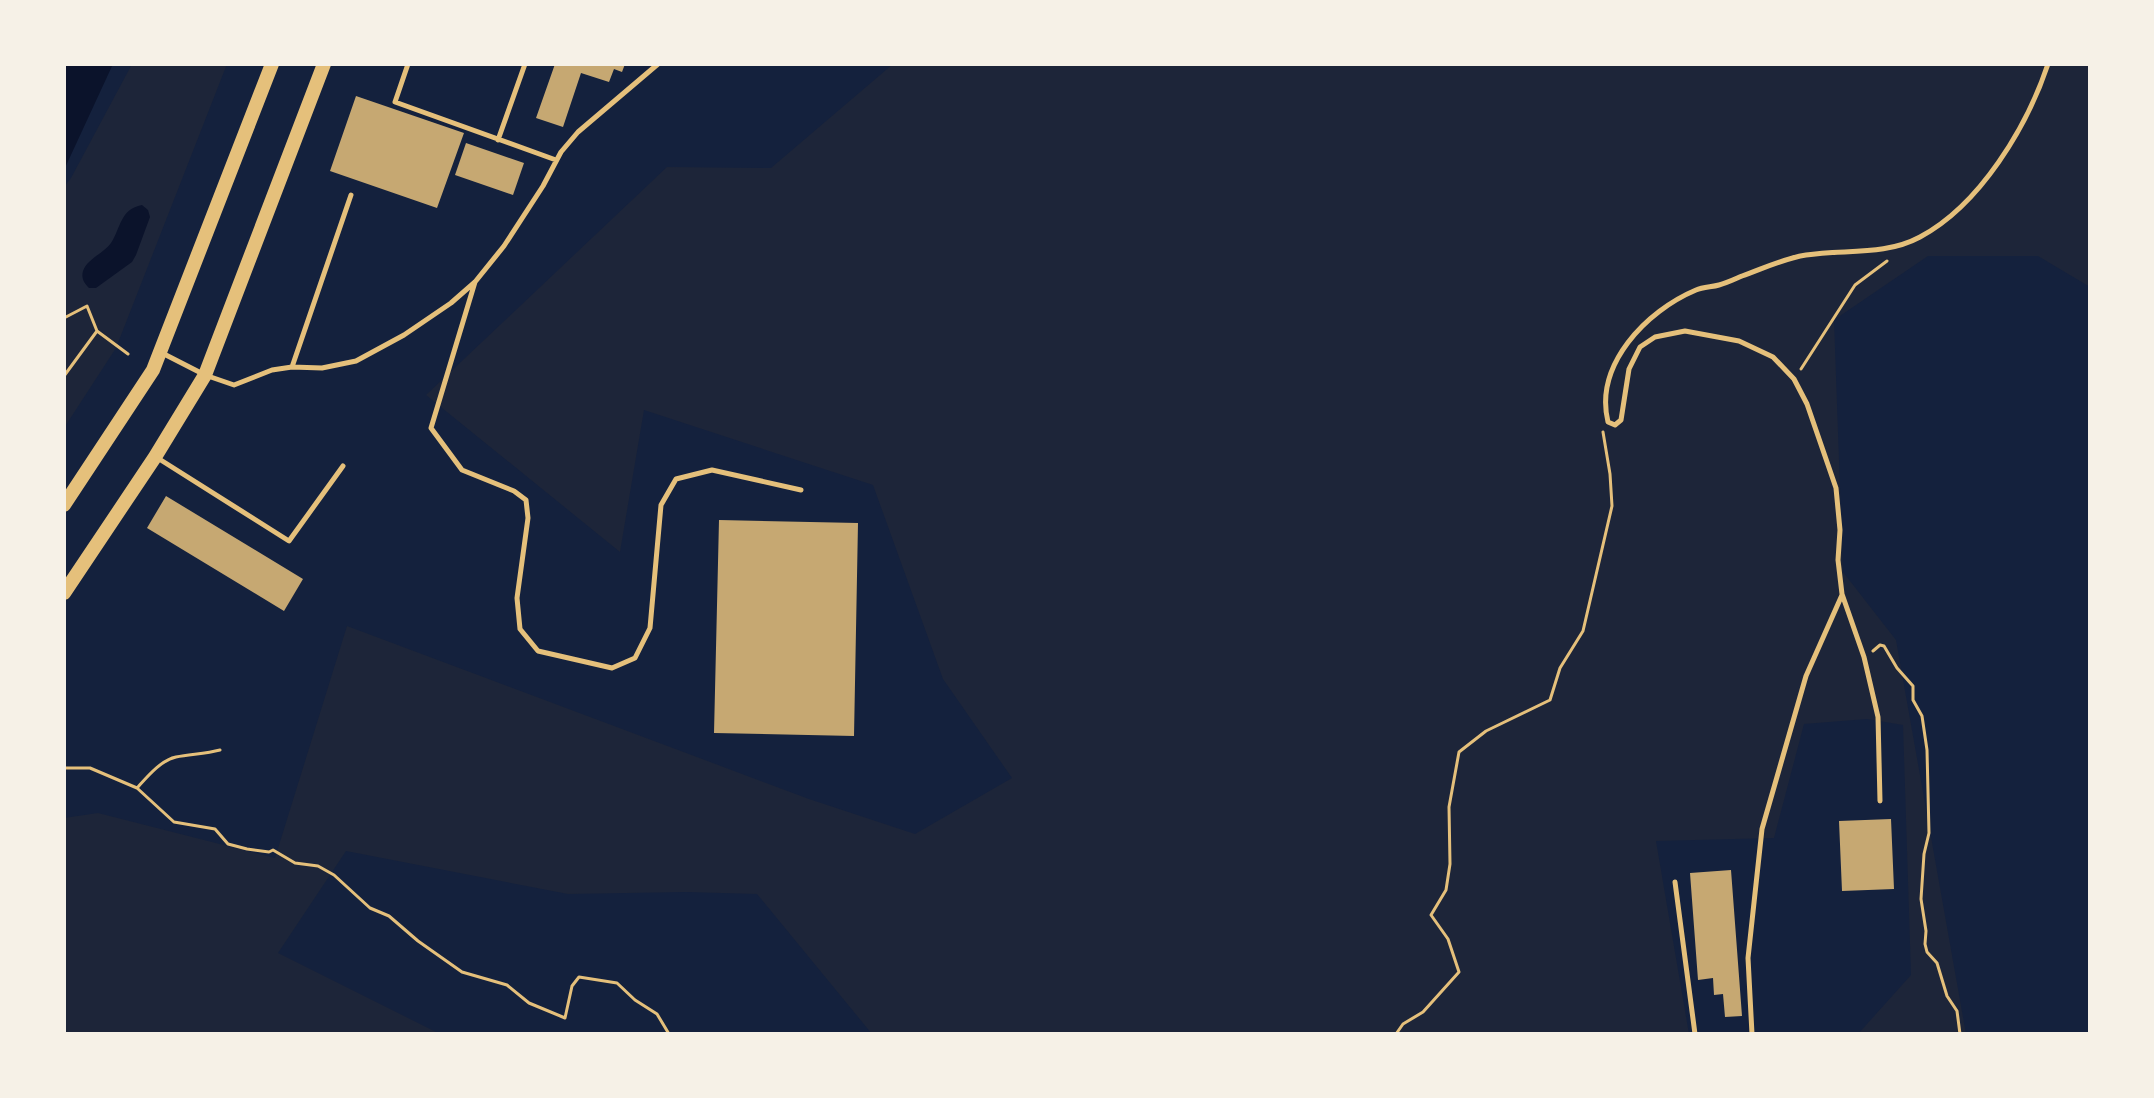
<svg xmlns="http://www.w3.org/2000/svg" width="2154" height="1098" font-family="'Public Sans',sans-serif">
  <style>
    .green { fill: #1d2539 }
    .water { fill: #0b132b }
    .building { fill: #c6a872 }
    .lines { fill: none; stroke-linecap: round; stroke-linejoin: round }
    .path { stroke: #e5c07b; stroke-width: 3 }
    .service { stroke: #e5c07b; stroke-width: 5 }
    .secondary { stroke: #e5c07b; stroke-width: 14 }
  </style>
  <rect width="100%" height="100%" fill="#14213d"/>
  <path class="green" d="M132 64H227L116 348 64 428V187L71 178Z
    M893 64H2090V287L2038 256H1928L1834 320 1843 572 1896 640 1966 1034H1858L1911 975 1903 725 1867 719 1804 724 1774 838 1656 841 1689 1034H872L757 894 686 892 568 894 346 851 278 953 440 1034H64V818L98 813 275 858 347 626 809 799 915 834 1012 778 943 679 873 485 644 410 620 552 426 395 667 167 771 168Z"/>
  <path class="water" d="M64 64H113L64 170Z
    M142 205 148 210 150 217 136 255 132 262 96 288H89C84 283 81 278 83 271 87 259 104 253 111 243 121 228 120 209 142 205Z"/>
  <path class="building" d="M555 64H625L622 72 614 69 609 82 581 73 563 127 536 118Z
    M356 96 464 133 437 208 330 171Z
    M466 143 524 163 513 195 455 175Z
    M166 496 303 579 284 611 147 528Z
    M719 520 858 523 854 736 714 733Z
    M1891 819 1894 889 1842 891 1839 821Z
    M1731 870 1742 1016 1725 1017 1723 994 1714 995 1713 978 1698 980 1690 873Z"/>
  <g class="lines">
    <path class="path" d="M64 318 87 306 97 331 128 354
      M1801 369 1855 285 1887 261
      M64 376 97 331
      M1873 651 1880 645 1884 646 1897 668 1913 686V700L1922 716 1927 750 1929 833 1924 854 1921 899 1926 931 1925 944 1927 952 1937 963 1947 996 1957 1011 1960 1034
      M64 768H90L137 788C147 777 161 760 176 757 190 754 205 754 220 750
      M137 788 174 822 215 829 228 844 247 849 269 852 273 850 295 863 318 866 334 875 370 908 389 916 418 941 462 972 507 985 529 1003 565 1018 572 986 579 977 617 983 635 1000 657 1014 669 1034
      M1396 1034 1403 1024 1423 1012 1459 972 1448 939 1431 915 1446 890 1450 864 1449 807 1459 752 1486 731 1550 700 1560 668 1583 631 1612 506 1610 474 1603 432"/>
    <path class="service" d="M408 64 395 102 556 160
      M498 140 525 64
      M475 282 431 428 462 470 514 491 526 500 528 518 517 598 520 629 538 651 612 668 635 658 650 628 661 505 676 479 712 470 801 490
      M162 353 205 375 234 385 272 370 292 367 322 368 356 361 404 335 451 303 475 282 504 246 543 186 561 152 578 132 658 64
      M292 367 351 195
      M156 457 289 541 343 466
      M1880 801 1878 717 1864 657 1842 594 1838 560 1840 530 1836 488 1807 404 1794 379 1773 357 1739 341 1685 331 1655 337 1640 347 1629 369 1621 420 1615 425 1608 422C1594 365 1646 311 1696 290 1703 287 1712 287 1719 285 1727 283 1735 279 1742 276 1762 269 1785 258 1806 255 1844 249 1885 256 1920 237 1980 205 2027 127 2048 64
      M1675 882 1695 1034
      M1752 1034 1748 958 1762 829 1806 676 1842 595"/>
    <path class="secondary" d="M64 505 153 370 272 64
      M64 593 155 457 205 375 324 64"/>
  </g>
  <rect width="2154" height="1098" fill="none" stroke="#f6f1e7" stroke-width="132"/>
</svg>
